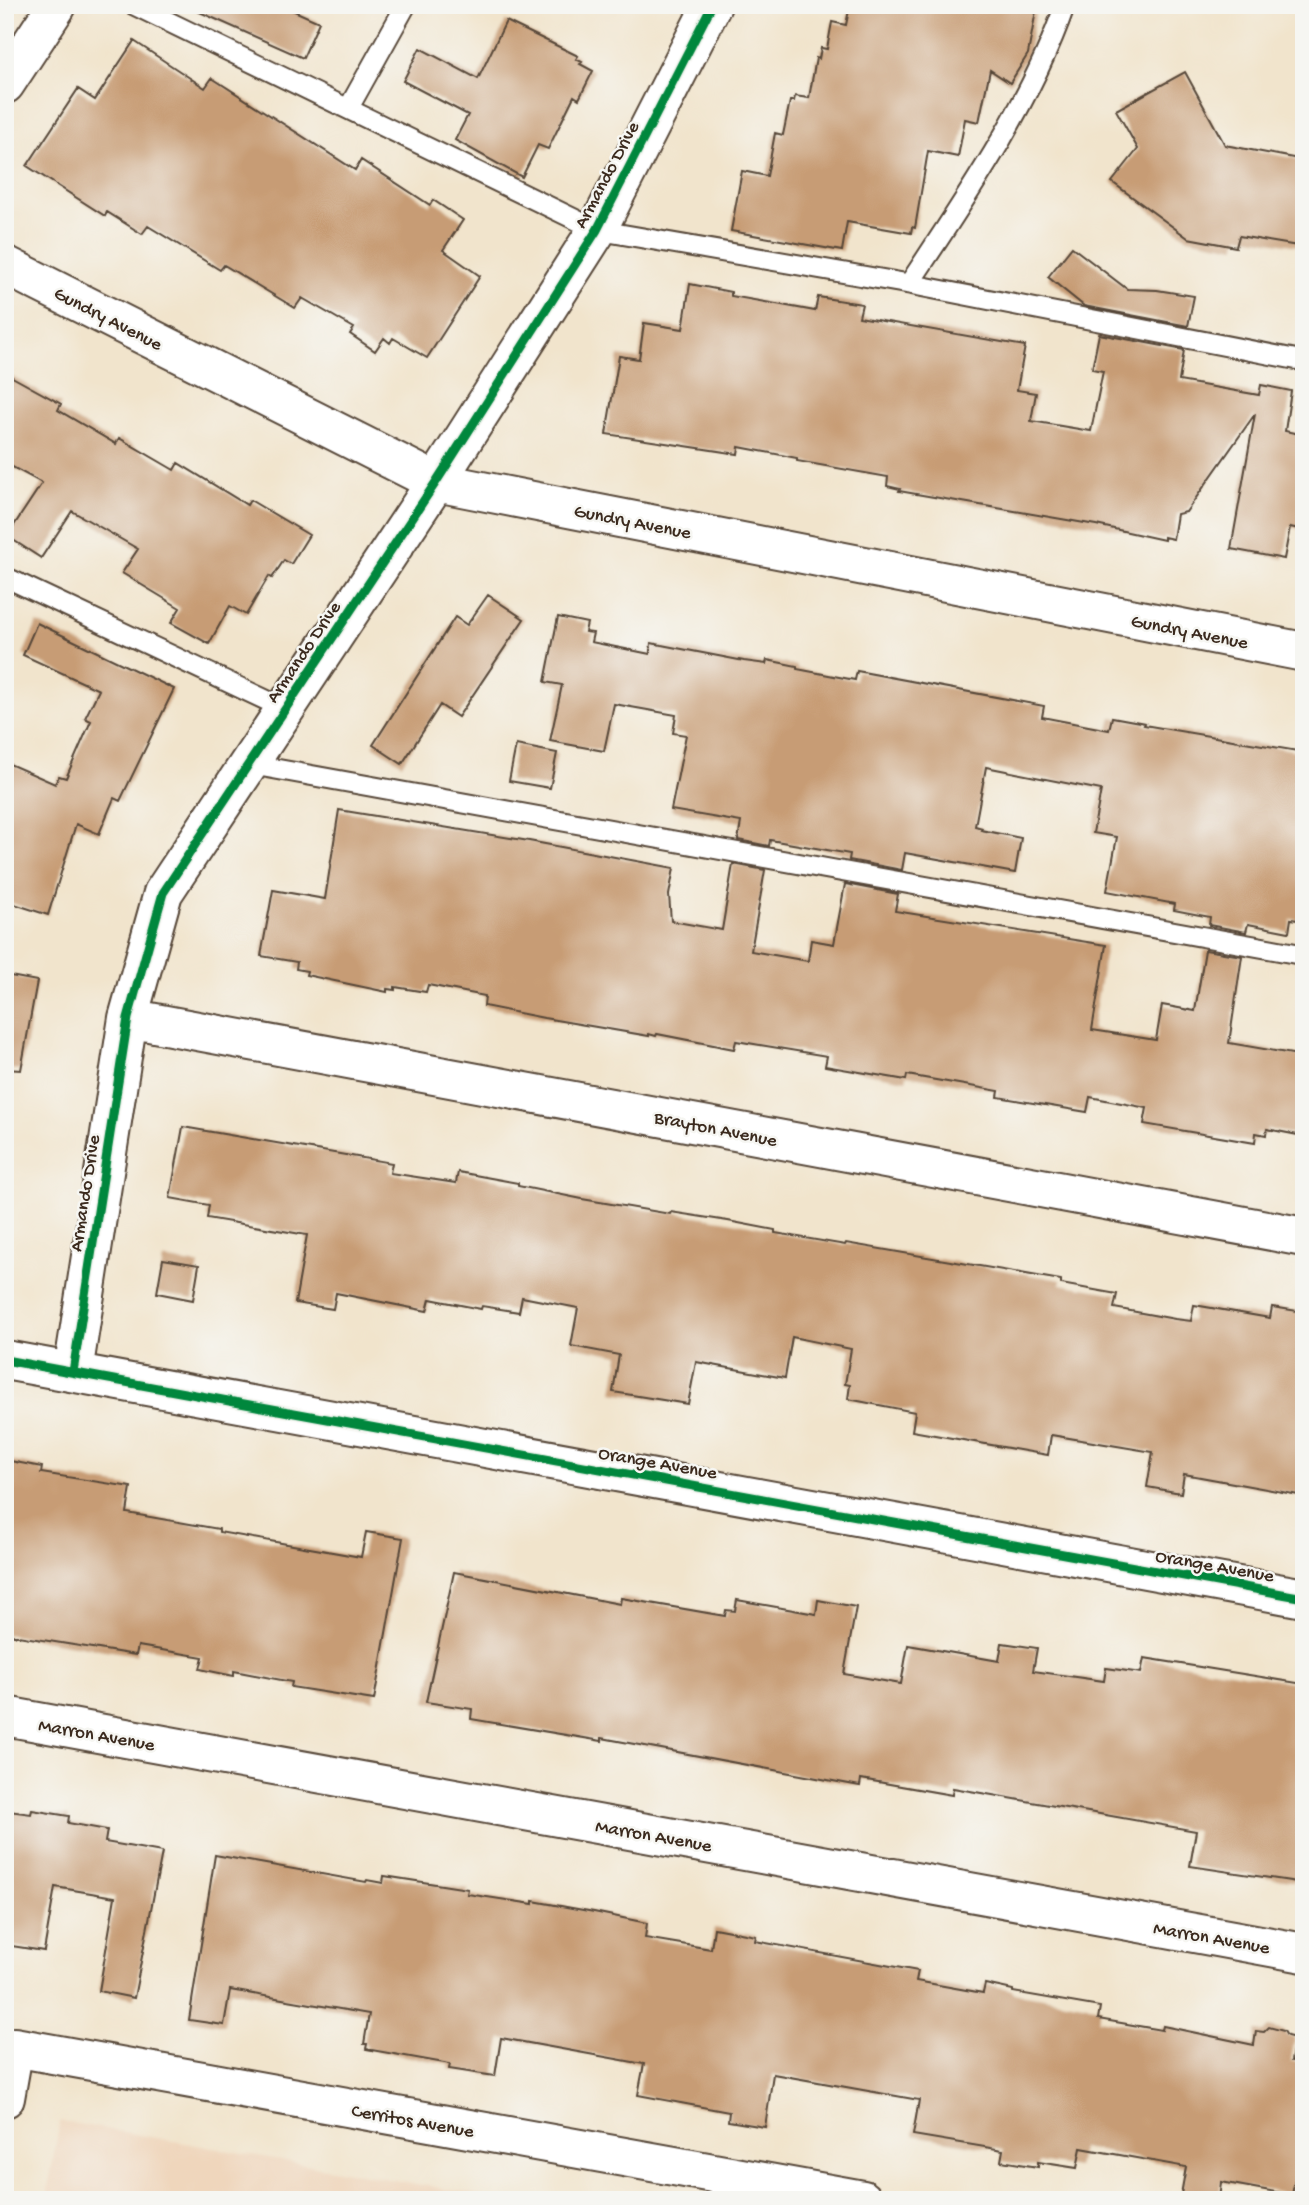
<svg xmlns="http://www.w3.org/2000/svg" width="1309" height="2205" font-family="'Gochi Hand',sans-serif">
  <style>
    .built { fill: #efd6bc }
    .building { fill: #c79c75 }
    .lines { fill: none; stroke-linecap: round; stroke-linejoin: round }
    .service-casing { stroke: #564638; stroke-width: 23 }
    .minor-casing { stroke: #564638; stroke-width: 42 }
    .tertiary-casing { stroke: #564638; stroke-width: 42 }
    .service { stroke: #fff; stroke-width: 19 }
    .minor { stroke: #fff; stroke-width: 38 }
    .tertiary { stroke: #fff; stroke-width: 38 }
    .cycleway-casing { stroke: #f6f6f2; stroke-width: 13 }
    .cycleway { stroke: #00873e; stroke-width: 9 }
    .labels { text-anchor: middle; stroke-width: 5; stroke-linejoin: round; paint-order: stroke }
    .street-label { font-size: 19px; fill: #3b2a1e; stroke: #f6f6f2 }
  </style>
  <rect width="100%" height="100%" fill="#f6f6f2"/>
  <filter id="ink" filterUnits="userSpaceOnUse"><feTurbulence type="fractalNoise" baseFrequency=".0143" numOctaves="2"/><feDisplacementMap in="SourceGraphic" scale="14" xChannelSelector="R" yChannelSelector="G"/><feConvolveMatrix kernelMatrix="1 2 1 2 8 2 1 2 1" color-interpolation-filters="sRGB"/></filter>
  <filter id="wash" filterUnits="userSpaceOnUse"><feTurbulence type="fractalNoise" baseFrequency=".00686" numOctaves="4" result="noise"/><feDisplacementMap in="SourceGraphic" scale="28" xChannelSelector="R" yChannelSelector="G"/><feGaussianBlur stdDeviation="1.57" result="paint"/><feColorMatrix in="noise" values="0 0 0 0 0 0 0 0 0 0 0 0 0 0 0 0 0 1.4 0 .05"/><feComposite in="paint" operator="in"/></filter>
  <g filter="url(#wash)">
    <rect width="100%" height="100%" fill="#f1e4cc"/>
    <path class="built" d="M60 2121 507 2200H46Z"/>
    <g id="blocks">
      <path class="building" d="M184 5H281L319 22 303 58Z
        M850 5H1037L1028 54 1010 83 990 70 979 122 965 119 958 157 928 151 915 228 912 227 911 233 847 222 842 251 731 231 742 171 767 176 775 133 783 135 790 101H794L795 96 809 98 816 58 819 59 821 48 827 49 832 22 846 25Z
        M506 21 578 56 576 59 582 62 580 64 593 71 579 99 574 96 548 149 538 145 522 177 455 140 468 115 403 81 420 48 478 79Z
        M134 41 205 88 212 78 355 170 361 160 430 205 433 200 463 220 443 250 480 276 427 358 393 338 390 343 384 338 375 351 350 334 354 328 302 298 295 308 224 265 220 270 148 226 142 234 107 212 105 216 27 166 78 89 95 100Z
        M1185 72 1225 145 1304 160V247L1239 236 1236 247 1188 238 1112 182 1138 149 1116 110Z
        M1072 247 1127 289 1157 290 1194 296 1188 326 1084 306 1048 277Z
        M690 284 731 292V296L815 311 818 297 862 304 859 317 1025 346 1017 390 1036 393 1031 421 1091 431 1103 371 1092 369 1099 334 1184 350 1179 381 1259 395 1261 385 1291 391 1285 431 1304 435V530L1290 527 1284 559 1231 549 1255 414 1186 512 1177 514 1173 539 1164 537V540L1096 525 899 491 900 489 887 486 888 477 797 461V458L739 447 738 454 606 434 619 356 639 359 644 323 683 329Z
        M5 373 61 404 58 410 116 444 119 438 174 470 178 463 247 505 250 500 309 535 291 564 284 560 272 578 269 576 246 615 230 606 209 644 171 623 180 608 122 573 138 549 72 511 41 558 7 536 42 483 5 463Z
        M488 595 524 619 458 717 440 705 402 764 373 745 455 617 467 625Z
        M558 617 587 623 585 632 593 633 591 642 650 654 651 643 744 661 766 664 767 660 797 666V669L855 680 857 671 1044 706 1042 717 1109 730 1112 717 1145 723 1144 725 1304 752V921L1291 919 1289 932 1248 924 1246 932 1209 925 1210 917 1174 910 1175 904 1107 891 1117 837 1093 833 1101 790 986 767 975 826 982 828 981 830 1021 838 1015 873 905 853 902 870 849 860 850 854 770 840 769 846 738 840 741 822 671 810 686 735 673 733 676 715 614 704 604 751 550 741 562 685 545 682Z
        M37 623 174 689 120 801 114 798 99 834 76 824 48 915 5 901V762L55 784 59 776 66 778 91 721 85 718 99 690 23 655Z
        M516 745 557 753 550 788 509 781Z
        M339 810 529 841 674 868 669 895 671 921 722 930 733 864 765 870 751 951 808 961 811 940 834 944 845 884 898 894 895 911 1106 945 1092 1030 1156 1040 1162 1005 1195 1011 1205 950 1242 956 1229 1043 1304 1056V1105L1298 1135 1267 1129 1266 1135 1256 1133 1255 1143 1144 1124 1147 1108 1090 1097 1087 1112 998 1097 999 1091 907 1075 906 1080 825 1066 827 1056 736 1041 734 1049 657 1034 656 1036 649 1034V1036L544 1018 484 1006 485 996 428 985 426 992 395 987V990L387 989V992L306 975 307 971 296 969 297 962 261 956 273 890 325 899Z
        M5 975 37 981 21 1070 5 1069Z
        M183 1127 392 1163 390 1173 456 1183 458 1172 518 1183V1186L582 1199 670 1214 671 1212 728 1221 775 1230V1233L845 1245 846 1243 1061 1280V1284L1117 1294 1114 1308 1175 1319 1191 1321 1194 1305 1270 1318 1272 1307 1304 1312V1496L1184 1474 1181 1493 1147 1487 1153 1452 1051 1435 1048 1455 912 1431 915 1412 848 1399 850 1385 845 1384 851 1349 792 1337 785 1378 696 1362 688 1404 613 1392 619 1355 571 1346 578 1308 522 1297 519 1312 482 1306 481 1309 430 1299 427 1311 336 1293 333 1309 295 1303 307 1235 207 1218 209 1205 170 1198Z
        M163 1259 199 1265 193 1300 157 1293Z
        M5 1460 42 1467 41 1473 131 1487 127 1513 219 1529V1532L361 1557 366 1532 403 1538 374 1700 291 1687 292 1682 234 1671V1676L200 1669 203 1657 138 1646 136 1655 5 1634Z
        M454 1572 620 1604 621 1598 725 1616 726 1610 735 1611 737 1600 816 1614 818 1600 856 1607 844 1674 901 1684 908 1645 999 1661 1002 1643 1037 1648 1033 1671 1104 1681 1106 1668 1141 1673 1144 1658 1304 1684V1883L1190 1866 1196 1831 953 1788 952 1795 861 1779 860 1786 602 1738V1741L471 1719 472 1709 426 1702Z
        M32 1810 69 1816 68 1823 107 1830 105 1842 162 1852 134 1998 99 1991 115 1897 55 1887 44 1951 5 1945V1927L13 1880 5 1879V1836L9 1811 31 1814Z
        M215 1855 366 1882 367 1880 383 1883 384 1876 468 1889 467 1894 533 1904V1901L594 1912 647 1923 645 1938 711 1949 714 1928 756 1936 755 1941 918 1971 916 1981 983 1993 985 1984 1013 1990V1992L1100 2007 1098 2019 1162 2030 1163 2026 1254 2045 1256 2031 1264 2032 1269 2027 1284 2031 1287 2036 1295 2038 1291 2061 1304 2063V2131L1292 2195 1221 2182 1219 2200H1180L1186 2167 1081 2148 1077 2168 1038 2162V2167L1001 2161 1003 2150 913 2135 919 2100 773 2074 765 2127 728 2121 729 2112 638 2095 644 2064 501 2038 495 2076 449 2069 450 2064 366 2049 367 2044H364L369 2014 230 1990 224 2025 189 2020Z"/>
    </g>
  </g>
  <g filter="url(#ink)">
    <use href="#blocks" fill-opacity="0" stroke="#564638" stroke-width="2"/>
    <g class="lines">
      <g class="service-casing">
        <path id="service" d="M134 5 597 230 909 284 1304 361
          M348 109 406 5
          M909 284C966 198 1031 103 1065 5
          M5 577 285 709
          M248 764 1304 955"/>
      </g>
      <g class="minor-casing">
        <path id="minor" d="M5 84 57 5
          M5 265 436 482 1304 652
          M128 1018 1304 1237
          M73 1372 128 1018 163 893 436 482 597 230 712 5
          M5 1716 1304 1953
          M5 2098 14 2047 863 2200"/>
      </g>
      <g class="tertiary-casing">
        <path id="tertiary" d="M5 1360 1304 1598"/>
      </g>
      <use href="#service" class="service"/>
      <use href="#minor" class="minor"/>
      <use href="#tertiary" class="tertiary"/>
      <g class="cycleway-casing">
        <path id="cycleway" d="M5 1360 1304 1598
          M73 1372 128 1018 163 893 436 482 597 230 712 5"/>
      </g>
      <use href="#cycleway" class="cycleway"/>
    </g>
  </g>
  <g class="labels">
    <g class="street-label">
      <text transform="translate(605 174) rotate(-62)" y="7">Armando Drive</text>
      <text transform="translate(109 317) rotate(27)" y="7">Gundry Avenue</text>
      <text transform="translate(633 520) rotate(11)" y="7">Gundry Avenue</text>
      <text transform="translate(1190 630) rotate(11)" y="7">Gundry Avenue</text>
      <text transform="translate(302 651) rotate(-56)" y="7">Armando Drive</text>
      <text transform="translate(716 1127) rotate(11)" y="7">Brayton Avenue</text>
      <text transform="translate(83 1193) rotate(-81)" y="7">Armando Drive</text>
      <text transform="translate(658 1461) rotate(10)" y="7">Orange Avenue</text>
      <text transform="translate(1215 1564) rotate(10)" y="7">Orange Avenue</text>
      <text transform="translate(97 1733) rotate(10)" y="7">Marron Avenue</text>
      <text transform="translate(654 1834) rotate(10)" y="7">Marron Avenue</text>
      <text transform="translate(1212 1936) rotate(10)" y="7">Marron Avenue</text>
      <text transform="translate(413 2119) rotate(10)" y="7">Cerritos Avenue</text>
    </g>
  </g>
  <rect width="1309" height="2205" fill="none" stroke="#f6f6f2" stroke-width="28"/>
</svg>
